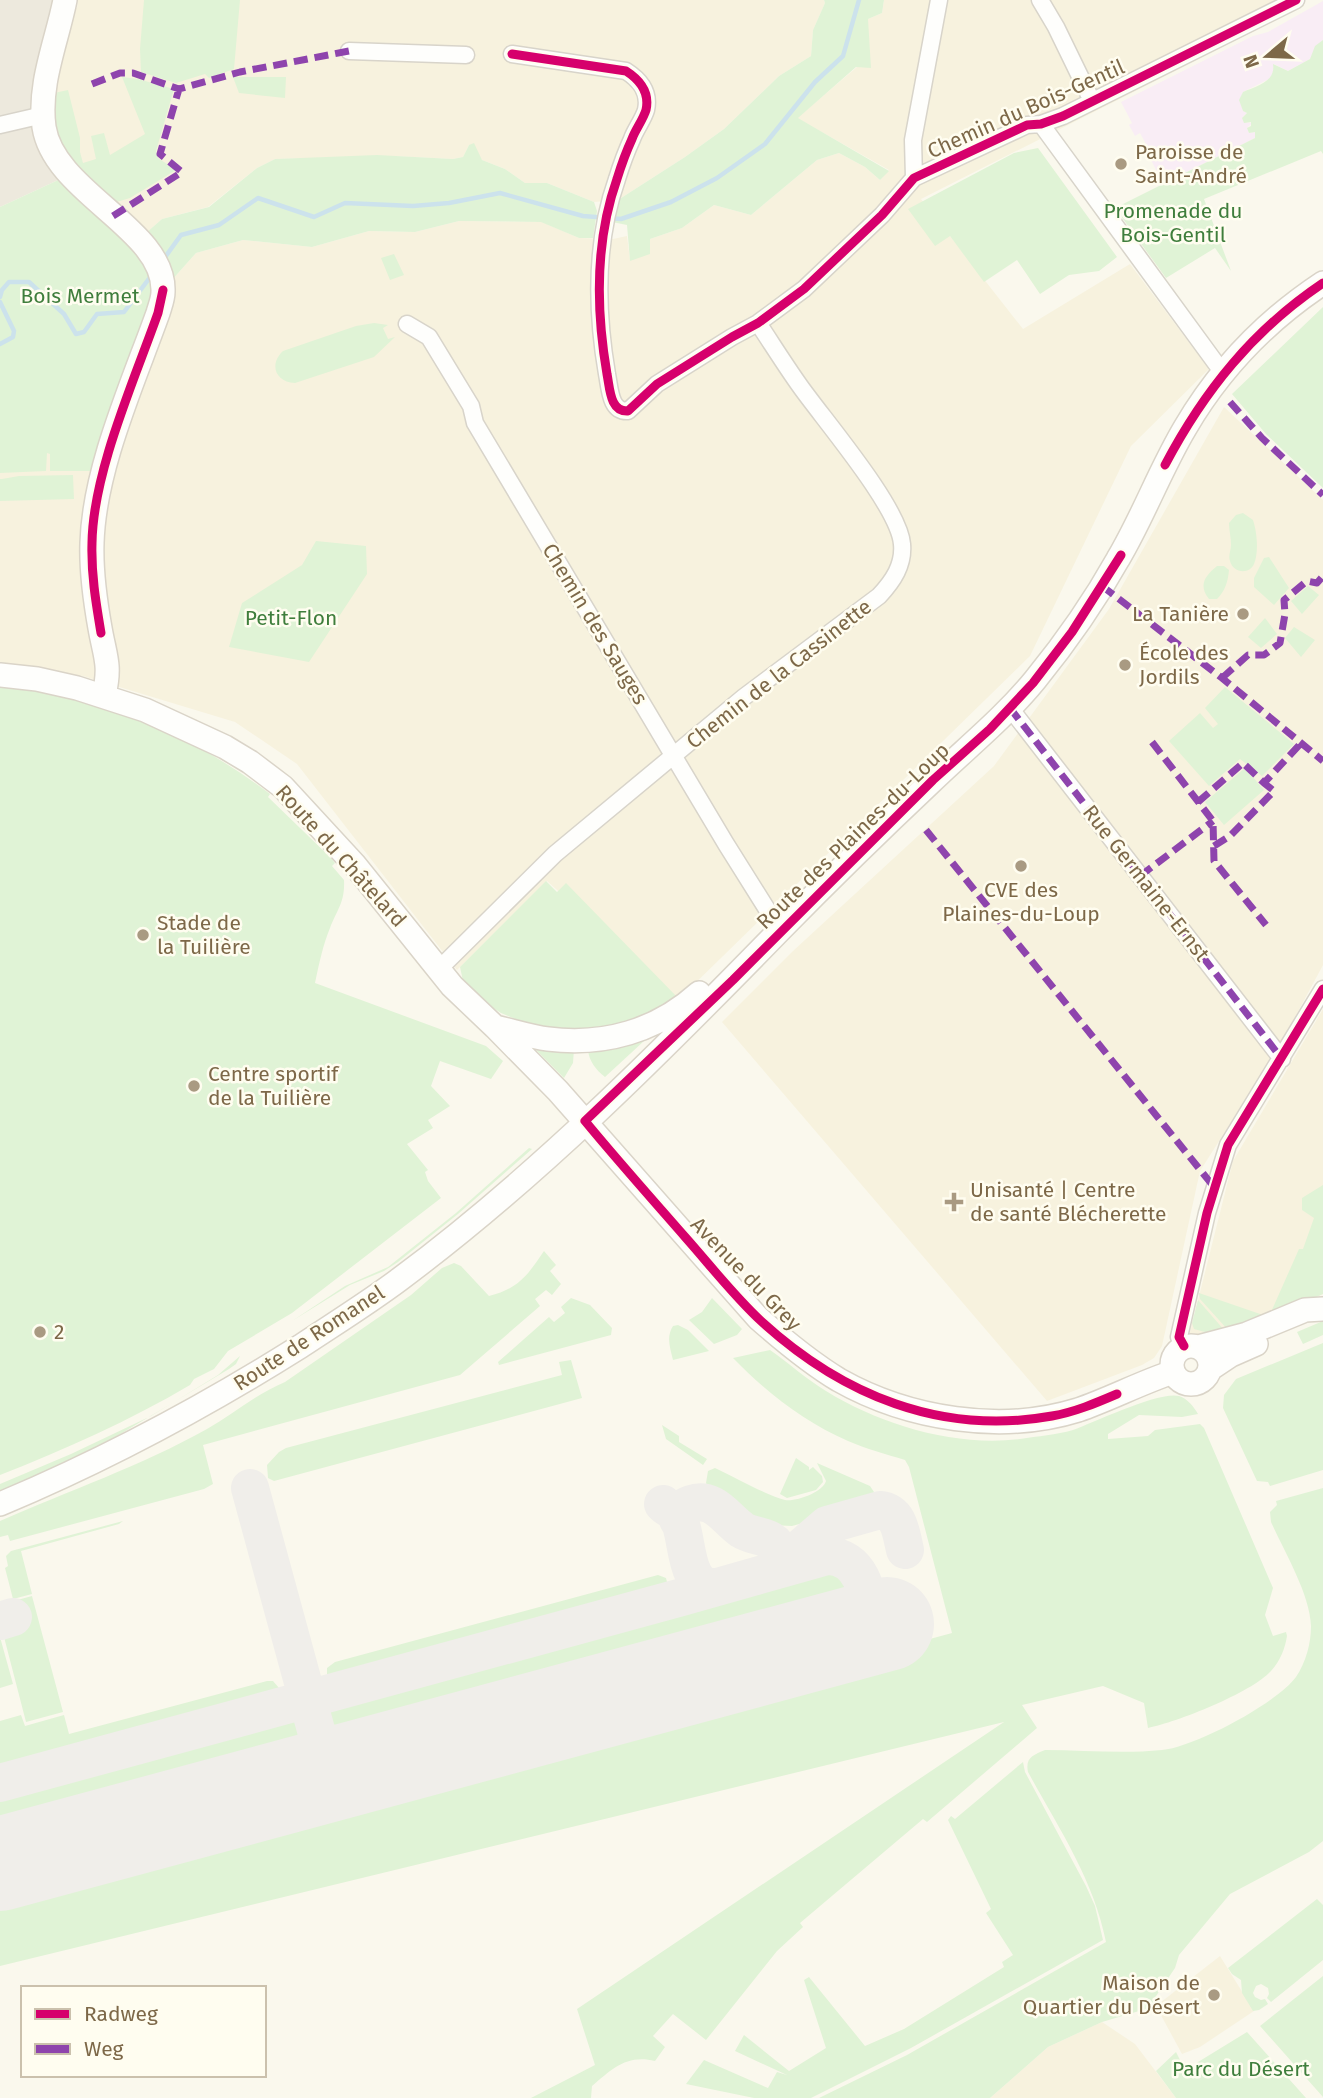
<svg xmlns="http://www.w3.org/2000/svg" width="1323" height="2098" font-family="'Fira Sans',sans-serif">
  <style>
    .residential { fill: #f7f2de }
    .industrial { fill: #ede9dd }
    .education { fill: #f9edf5 }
    .green { fill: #e0f3d6 }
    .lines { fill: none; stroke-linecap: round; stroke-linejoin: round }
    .stream { stroke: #cce2ec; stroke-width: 4.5 }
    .taxiway { stroke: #f0eeea; stroke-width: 38 }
    .runway { stroke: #f0eeea; stroke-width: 94 }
    .street-casing { stroke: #d8d4ca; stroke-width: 19 }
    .secondary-casing { stroke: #dad4c8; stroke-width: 26 }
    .street { stroke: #fefefc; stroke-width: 16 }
    .secondary { stroke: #fefefc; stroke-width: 23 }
    .quiet { stroke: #8e44ad; stroke-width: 7; stroke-dasharray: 14 7; stroke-linecap: butt }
    .cycleway-casing { stroke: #fffdf0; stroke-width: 13 }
    .cycleway { stroke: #d6006c; stroke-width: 9 }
    .poi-dot { fill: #a99a82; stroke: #fffdf0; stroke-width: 2.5 }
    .labels { text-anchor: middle; stroke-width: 5; stroke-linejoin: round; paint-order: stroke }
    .street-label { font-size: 21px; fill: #7d6848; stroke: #fffdf0 }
    .poi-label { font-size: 21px; fill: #7d6848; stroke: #fffdf0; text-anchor: start }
    .park-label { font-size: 21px; fill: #3f7e3c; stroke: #fffdf0 }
  </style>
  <rect width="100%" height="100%" fill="#faf8ed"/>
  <path class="residential" d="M78 0H824L825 3 813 30 811 56 779 76 724 129 685 157 618 200 594 202 547 183H525L505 169 482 160 469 145 463 157 453 159 393 156 275 159 257 168 208 207 162 219 138 240 61 149 51 108 72 9 77 8Z
    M884 0H1302L1304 6 921 199 1023 329 1130 264 1209 369 1131 446 1030 656 679 999 547 881 457 970 297 764 235 722 83 676 0 663V396L163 290 196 253 243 240 312 247 369 231 415 232 459 221 542 222 579 238 613 239 627 236 630 260 650 239 682 228 714 205 751 215 817 160 839 153 865 167 880 180 889 170 797 118 857 67 868 19 882 13Z
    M1224 407 1323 500V965L1279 1047 1200 1171 1162 1346 1154 1358 1142 1365 1047 1401 722 1022 793 951 994 766 1109 609Z
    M1323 1009V1294L1198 1346 1188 1340 1233 1161Z
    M1220 1956 1254 2011 1200 2047 1182 2054 1156 2006Z
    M1102 2022 1135 2044 1176 2098H990L1048 2047Z"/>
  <path class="industrial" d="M0 0H65L45 84 69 175 0 207Z"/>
  <path class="education" d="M1323 1V40L1310 59 1288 71 1274 64 1273 74 1269 79 1243 92 1240 101 1243 111 1247 113 1243 117 1244 122 1252 123 1247 128 1249 133 1255 132V138L1158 186 1152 175 1157 172 1144 146 1146 144 1140 133 1135 136 1129 125 1132 123 1121 102 1253 36 1268 32Z"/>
  <path class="green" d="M144 0H240L234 69 209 78 205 74 176 83 141 72 140 49Z
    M824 0H884L882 13 868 19 871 68 856 67 798 118 889 171 880 180 865 167 839 153 817 160 751 215 714 205 682 228 650 239V254L630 261 627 225 612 222 618 200 685 157 724 129 779 76 811 56 813 30 825 3Z
    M1323 40V154L1321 151 1204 199 1231 271 1215 248 1166 278 1115 208 1255 138V132L1249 133 1247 128 1251 126V122L1244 123 1242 118 1247 113 1243 111 1239 100 1243 92C1256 86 1276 82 1273 64L1288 71 1310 59 1315 46Z
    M122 77 138 79 174 89 156 151 158 158 176 170 130 198 110 204C74 166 51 150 54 93L68 90 80 138V152L83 163 96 159 91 136 104 133 110 155 145 134Z
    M233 77H286L285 98 239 93Z
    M474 143 482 160 505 169 525 183H547L594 202 597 211 593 238H579L541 222 459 221 415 232 369 231 312 247 243 240 196 253 163 290 93 471H50V454L47 453 46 471 0 473V207L69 175 138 240 162 219 209 207 257 168 275 159 377 155 453 159 463 157 469 145Z
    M1038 148 1117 257 1099 271 1069 275 1040 294 1017 260 984 282 950 236 935 246 908 209 1014 153Z
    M394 254 404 275 390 280 381 258Z
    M1323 307V488L1266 434 1232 394Z
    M374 323 388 325 383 328 388 339 395 337 374 357 295 383C275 382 269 364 283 351L356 326Z
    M73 475 74 499 0 501V479H2L19 476Z
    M1243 513 1253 520C1257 532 1259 552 1254 564 1249 575 1233 573 1230 561 1228 556 1231 550 1231 545 1231 537 1229 530 1229 523L1236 515Z
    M316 541 366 546 367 574 309 662 229 647 242 603 302 565Z
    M1269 557 1289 588 1274 605 1254 587V578L1264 558Z
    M1217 566H1224L1229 570C1228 582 1225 591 1217 599H1209C1198 585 1205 576 1217 566Z
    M1308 586 1319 595 1302 614 1291 601Z
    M1265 618 1277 634 1261 648 1248 637Z
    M1294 627 1315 640 1301 657 1285 638Z
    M0 687 43 692 105 707V710L109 711 110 708C168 728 221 757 270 794L268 797 331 858 335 863 332 866 344 880C345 902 338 908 330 928 323 945 319 964 315 983L486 1046 503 1061 491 1079 440 1061 431 1086 450 1106 428 1120 433 1128 407 1144 428 1170 425 1172 428 1181 441 1198 292 1313 228 1351 214 1369 194 1379 190 1385C129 1421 66 1449 0 1475Z
    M1225 687 1294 744 1262 776 1240 759 1209 786 1169 741 1200 713 1213 728 1218 724 1205 708Z
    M1245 768 1264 790 1224 825 1205 802Z
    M546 881 557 892 566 883 679 999 642 1020 579 1033 530 1025 501 1013 487 1004 463 981 460 967Z
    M642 1038 644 1041 605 1077C596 1070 589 1061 588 1050Z
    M533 1047 574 1049 573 1063 564 1078Z
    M529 1148 532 1149 458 1214 398 1262 384 1271 350 1285 292 1321 345 1286 388 1267 456 1213Z
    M1323 1185V1294L1268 1318 1228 1330 1200 1299 1199 1293 1263 1315 1271 1312 1299 1249H1303L1314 1218 1302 1210V1198Z
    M544 1251 556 1265 550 1271 561 1284 552 1295 546 1290 535 1299 540 1306 460 1375 203 1445 213 1484 204 1489 10 1541 8 1535 0 1537V1521C68 1491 141 1466 207 1429 233 1414 256 1394 285 1382L411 1295 442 1268 454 1263 461 1266 489 1296C518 1289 528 1275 544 1251Z
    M571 1298 590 1305 612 1328 611 1335 499 1365 498 1362 549 1317 554 1322 565 1313 561 1307Z
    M712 1298 742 1329 737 1335 714 1344 689 1320 702 1312Z
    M1198 1300 1225 1331 1205 1332 1194 1329 1192 1323Z
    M1323 1321V1335L1303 1344 1297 1332Z
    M678 1325 688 1330 709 1351 673 1360C670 1347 666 1337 673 1326Z
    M1323 1343V1470L1270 1486 1268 1482 1257 1481 1223 1408 1224 1395 1236 1379Z
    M770 1350C789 1363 806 1379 826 1391 881 1425 955 1447 1020 1439 1038 1436 1056 1435 1073 1430 1095 1422 1159 1391 1179 1396 1188 1399 1194 1407 1198 1414L1182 1417 1139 1415 1108 1434V1439L1148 1436 1155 1430 1200 1424 1204 1428 1273 1588 1265 1615 1273 1636 1286 1632 1287 1636C1285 1649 1280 1661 1271 1671 1251 1693 1177 1722 1148 1728L1144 1703 1103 1686 1022 1705 1037 1728 927 1822 923 1819 800 1923 803 1927 777 1951 706 2040 673 2014 653 2036 665 2047 655 2061C627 2054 612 2069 592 2086L591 2098H531L595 2065 577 2009 1004 1722 0 1966V1891L952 1633 909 1467 905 1460C886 1454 866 1449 848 1441 804 1422 766 1392 733 1358Z
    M240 1356 236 1364 229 1369 82 1457 0 1491V1484L71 1454 151 1416 218 1375Z
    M571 1360 582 1398 274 1481 268 1478 267 1465 279 1452 286 1448 562 1375 559 1362Z
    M662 1425 679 1436V1442L707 1459 703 1465 666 1439Z
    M796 1458 809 1467V1470L813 1467 822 1476 823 1482 816 1490 787 1498 780 1494Z
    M817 1463 870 1486 874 1492 876 1503 792 1526 750 1524 709 1489 706 1483 708 1471 715 1468C734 1477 766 1495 785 1500 796 1502 823 1492 826 1481Z
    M1323 1488V1841L1309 1852 1230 1894 1179 1955 1175 1968 1154 1999 1156 2006 1102 2022 1048 2047 990 2098H819L907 2055 1106 1942C1094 1880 1058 1827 1028 1772 1025 1758 1033 1755 1045 1750 1083 1750 1123 1754 1162 1750 1195 1747 1277 1703 1296 1677 1306 1662 1311 1643 1311 1626 1310 1594 1284 1551 1271 1522L1270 1512 1277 1505 1276 1501Z
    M123 1521 119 1524 21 1551 32 1594 13 1599 5 1568 8 1566 6 1556 11 1551Z
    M831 1567C856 1573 860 1602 836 1612L354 1744C324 1747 314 1711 342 1699Z
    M658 1575 666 1578 668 1586 666 1592 660 1596 340 1682 331 1680 327 1675V1668L335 1662Z
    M32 1596 63 1712 26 1722 4 1637 18 1632 10 1602Z
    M0 1637 13 1684 0 1688Z
    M267 1681H273L279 1688V1694L272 1701 0 1775V1721L21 1715 25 1726 64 1715 69 1734Z
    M279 1716C308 1713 317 1749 291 1760L0 1839V1792Z
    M1023 1762 1025 1772 1086 1886 1095 1906 1103 1940 911 2048 811 2098H754L686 2084 704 2060 768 2088 777 2072 787 2075 735 2051 744 2035 789 2071 826 2048 804 1980 809 1977 865 2046 904 2029 1004 1967 1002 1962 1013 1955 986 1913 991 1909 948 1820 951 1816 955 1819Z
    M1317 1899 1323 1905V1960L1271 2002 1267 1998 1269 1994 1268 1988 1261 1984 1256 1986 1253 1993 1255 1997 1261 2000 1265 1999 1268 2004 1259 2010 1253 2011 1242 1993 1241 1980 1232 1974 1228 1968Z
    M1323 1976V2097L1260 2026Z
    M1247 2032 1306 2098H1176L1156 2071 1176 2052 1185 2070Z"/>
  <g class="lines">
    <path class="stream" d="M163 260 181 235 219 225 258 198 314 217 345 203 413 206 449 203 500 193 583 216 621 219 671 202 717 178 765 144 815 82 843 56 859 0
      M0 297 2 290 9 282H29L64 314 76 334 84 332 97 314 124 312 151 276
      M0 302 14 331 13 337 0 344"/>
    <path class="taxiway" d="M250 1488 319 1741C320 1765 308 1777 287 1787
      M663 1504C667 1509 673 1509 676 1514 690 1533 681 1587 714 1587
      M678 1520C679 1512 682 1507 691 1504 714 1496 726 1519 742 1530 753 1537 769 1535 777 1546 781 1553 782 1560 778 1567L773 1570
      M782 1564 827 1525 880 1510C900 1512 901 1534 905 1550
      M0 1621 13 1617
      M317 1732C327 1758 348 1766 375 1762
      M0 1783 682 1597 827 1556C858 1555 873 1593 865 1620L856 1628 843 1636"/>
    <path class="runway" d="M0 1864 887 1624"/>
    <g class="street-casing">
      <path id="street" d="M1040 0 1056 27 1092 101
        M349 51 466 55
        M512 54 626 71C640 80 650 92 646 110 643 120 635 130 632 139 626 152 621 166 617 179 595 241 596 310 607 374 610 389 610 412 628 411L657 384 732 337 758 323 804 289 882 215 914 178 1027 125 1041 124 1063 116 1296 0
        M1041 124 1223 373
        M0 125 43 115
        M914 178 913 140 939 0
        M407 324 429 337 471 406 475 423 726 844 780 930
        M1010 708 1282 1059
        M438 970 555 854 744 697 879 596C893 581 904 565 902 544 899 507 824 420 800 386 785 365 772 344 758 323
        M1184 1346 1179 1337 1207 1213 1228 1145 1323 989"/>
    </g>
    <g class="secondary-casing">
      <path id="secondary" d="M65 0C57 41 38 84 44 127 54 193 166 229 163 292 163 299 160 306 158 313 133 383 94 469 92 543 91 571 95 600 100 628 105 657 111 664 104 695
        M0 675 37 679 77 688 145 710 225 747 250 762 283 787 354 864 452 986 495 1027 558 1091 758 1318C783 1340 809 1362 839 1380 908 1419 1001 1434 1078 1410 1110 1399 1140 1383 1173 1372
        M495 1027C513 1031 531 1037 548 1039 604 1046 657 1031 699 993
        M1172 1365a19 19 0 1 1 38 0a19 19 0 1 1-38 0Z
        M1198 1347 1247 1334 1305 1310 1323 1309
        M1210 1369 1231 1355 1256 1344
        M0 1504C105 1460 204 1407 301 1346 334 1324 368 1303 400 1279 537 1177 660 1053 779 931 828 881 879 831 930 783 965 749 1003 719 1035 680 1066 642 1094 602 1118 559 1143 517 1160 470 1185 428 1219 370 1267 320 1323 283"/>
    </g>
    <use href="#street" class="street"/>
    <use href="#secondary" class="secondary"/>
    <path class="quiet" d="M92 84 120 73H133L179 89 240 72 349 51
      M113 216 182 172 160 154 179 89
      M1230 402 1262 438 1323 495
      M1102 586 1222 678 1323 761
      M1222 678 1248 655H1264L1280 643 1285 614 1284 600 1307 581 1317 583 1323 576
      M1010 708 1282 1059
      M1152 742 1213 821 1214 861 1266 925
      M1198 802 1243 763 1264 783 1302 742
      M926 830 1214 1187
      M1214 846 1230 836 1274 791 1264 783
      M1140 876 1213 821"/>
    <g class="cycleway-casing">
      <path id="cycleway" d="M512 54 626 71C640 80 650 92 646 110 643 120 635 130 632 139 626 152 621 166 617 179 595 241 596 310 607 374 610 389 610 412 628 411L657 384 732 337 758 323 804 289 882 215 914 178 1027 125 1041 124 1063 116 1296 0
        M1165 465C1204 391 1253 330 1323 283
        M101 633C96 603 91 574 92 543 93 472 134 381 158 313L163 290
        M1184 1346 1179 1337 1207 1213 1228 1145 1323 989
        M1117 1394C1096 1403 1075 1412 1052 1416 941 1436 842 1395 761 1321 734 1296 710 1265 686 1238 652 1199 618 1161 585 1121L733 980 933 780 990 729 1033 683 1072 632 1121 555"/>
    </g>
    <use href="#cycleway" class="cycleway"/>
  </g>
  <g class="poi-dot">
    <circle cx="1121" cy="164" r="7"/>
    <circle cx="1243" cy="614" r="7"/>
    <circle cx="1125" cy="665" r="7"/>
    <circle cx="1021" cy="866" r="7"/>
    <circle cx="143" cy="935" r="7"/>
    <circle cx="194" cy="1086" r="7"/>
    <path d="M950.5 1191.5h7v7h7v7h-7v7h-7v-7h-7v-7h7z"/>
    <circle cx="40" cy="1332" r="7"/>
    <circle cx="1214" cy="1995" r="7"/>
  </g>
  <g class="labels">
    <g class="street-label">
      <text transform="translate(1026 109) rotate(-24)" y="7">Chemin du Bois-Gentil</text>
      <text transform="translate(595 624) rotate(59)" y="7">Chemin des Sauges</text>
      <text transform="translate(779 674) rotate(-38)" y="7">Chemin de la Cassinette</text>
      <text transform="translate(853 836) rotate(-44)" y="7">Route des Plaines-du-Loup</text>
      <text transform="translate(341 856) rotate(48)" y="7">Route du Châtelard</text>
      <text transform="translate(1146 883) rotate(52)" y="7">Rue Germaine-Ernst</text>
      <text transform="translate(746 1274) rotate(46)" y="7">Avenue du Grey</text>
      <text transform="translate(309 1338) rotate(-33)" y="7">Route de Romanel</text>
    </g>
    <g class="poi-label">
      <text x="1135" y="159">Paroisse de<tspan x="1135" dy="24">Saint-André</tspan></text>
      <text x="1229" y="621" text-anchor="end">La Tanière</text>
      <text x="1139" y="660">École des<tspan x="1139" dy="24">Jordils</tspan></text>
      <text x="1021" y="897" text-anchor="middle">CVE des<tspan x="1021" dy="24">Plaines-du-Loup</tspan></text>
      <text x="157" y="930">Stade de<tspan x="157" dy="24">la Tuilière</tspan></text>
      <text x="208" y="1081">Centre sportif<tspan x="208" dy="24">de la Tuilière</tspan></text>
      <text x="970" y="1197">Unisanté | Centre<tspan x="970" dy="24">de santé Blécherette</tspan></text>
      <text x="54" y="1339">2</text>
      <text x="1200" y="1990" text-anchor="end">Maison de<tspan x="1200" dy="24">Quartier du Désert</tspan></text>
    </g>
    <g class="park-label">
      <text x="1173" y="218">Promenade du<tspan x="1173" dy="24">Bois-Gentil</tspan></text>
      <text x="80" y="303">Bois Mermet</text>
      <text x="291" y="625">Petit-Flon</text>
      <text x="1241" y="2076">Parc du Désert</text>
    </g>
  </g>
  <rect x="21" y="1986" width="245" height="91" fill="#fffdf0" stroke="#cbc1ad" stroke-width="2"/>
  <rect x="35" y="2009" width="35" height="10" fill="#d6006c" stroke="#cbc1ad" stroke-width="2"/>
  <text x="84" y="2021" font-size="21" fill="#7d6848">Radweg</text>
  <rect x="35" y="2044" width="35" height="10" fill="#8e44ad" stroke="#cbc1ad" stroke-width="2"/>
  <text x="84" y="2056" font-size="21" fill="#7d6848">Weg</text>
  <g transform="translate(1267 56) rotate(251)" stroke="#fffdf0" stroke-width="5" paint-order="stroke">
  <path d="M0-5L12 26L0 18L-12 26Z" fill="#7d6848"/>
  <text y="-10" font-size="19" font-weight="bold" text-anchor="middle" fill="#7d6848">N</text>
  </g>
</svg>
